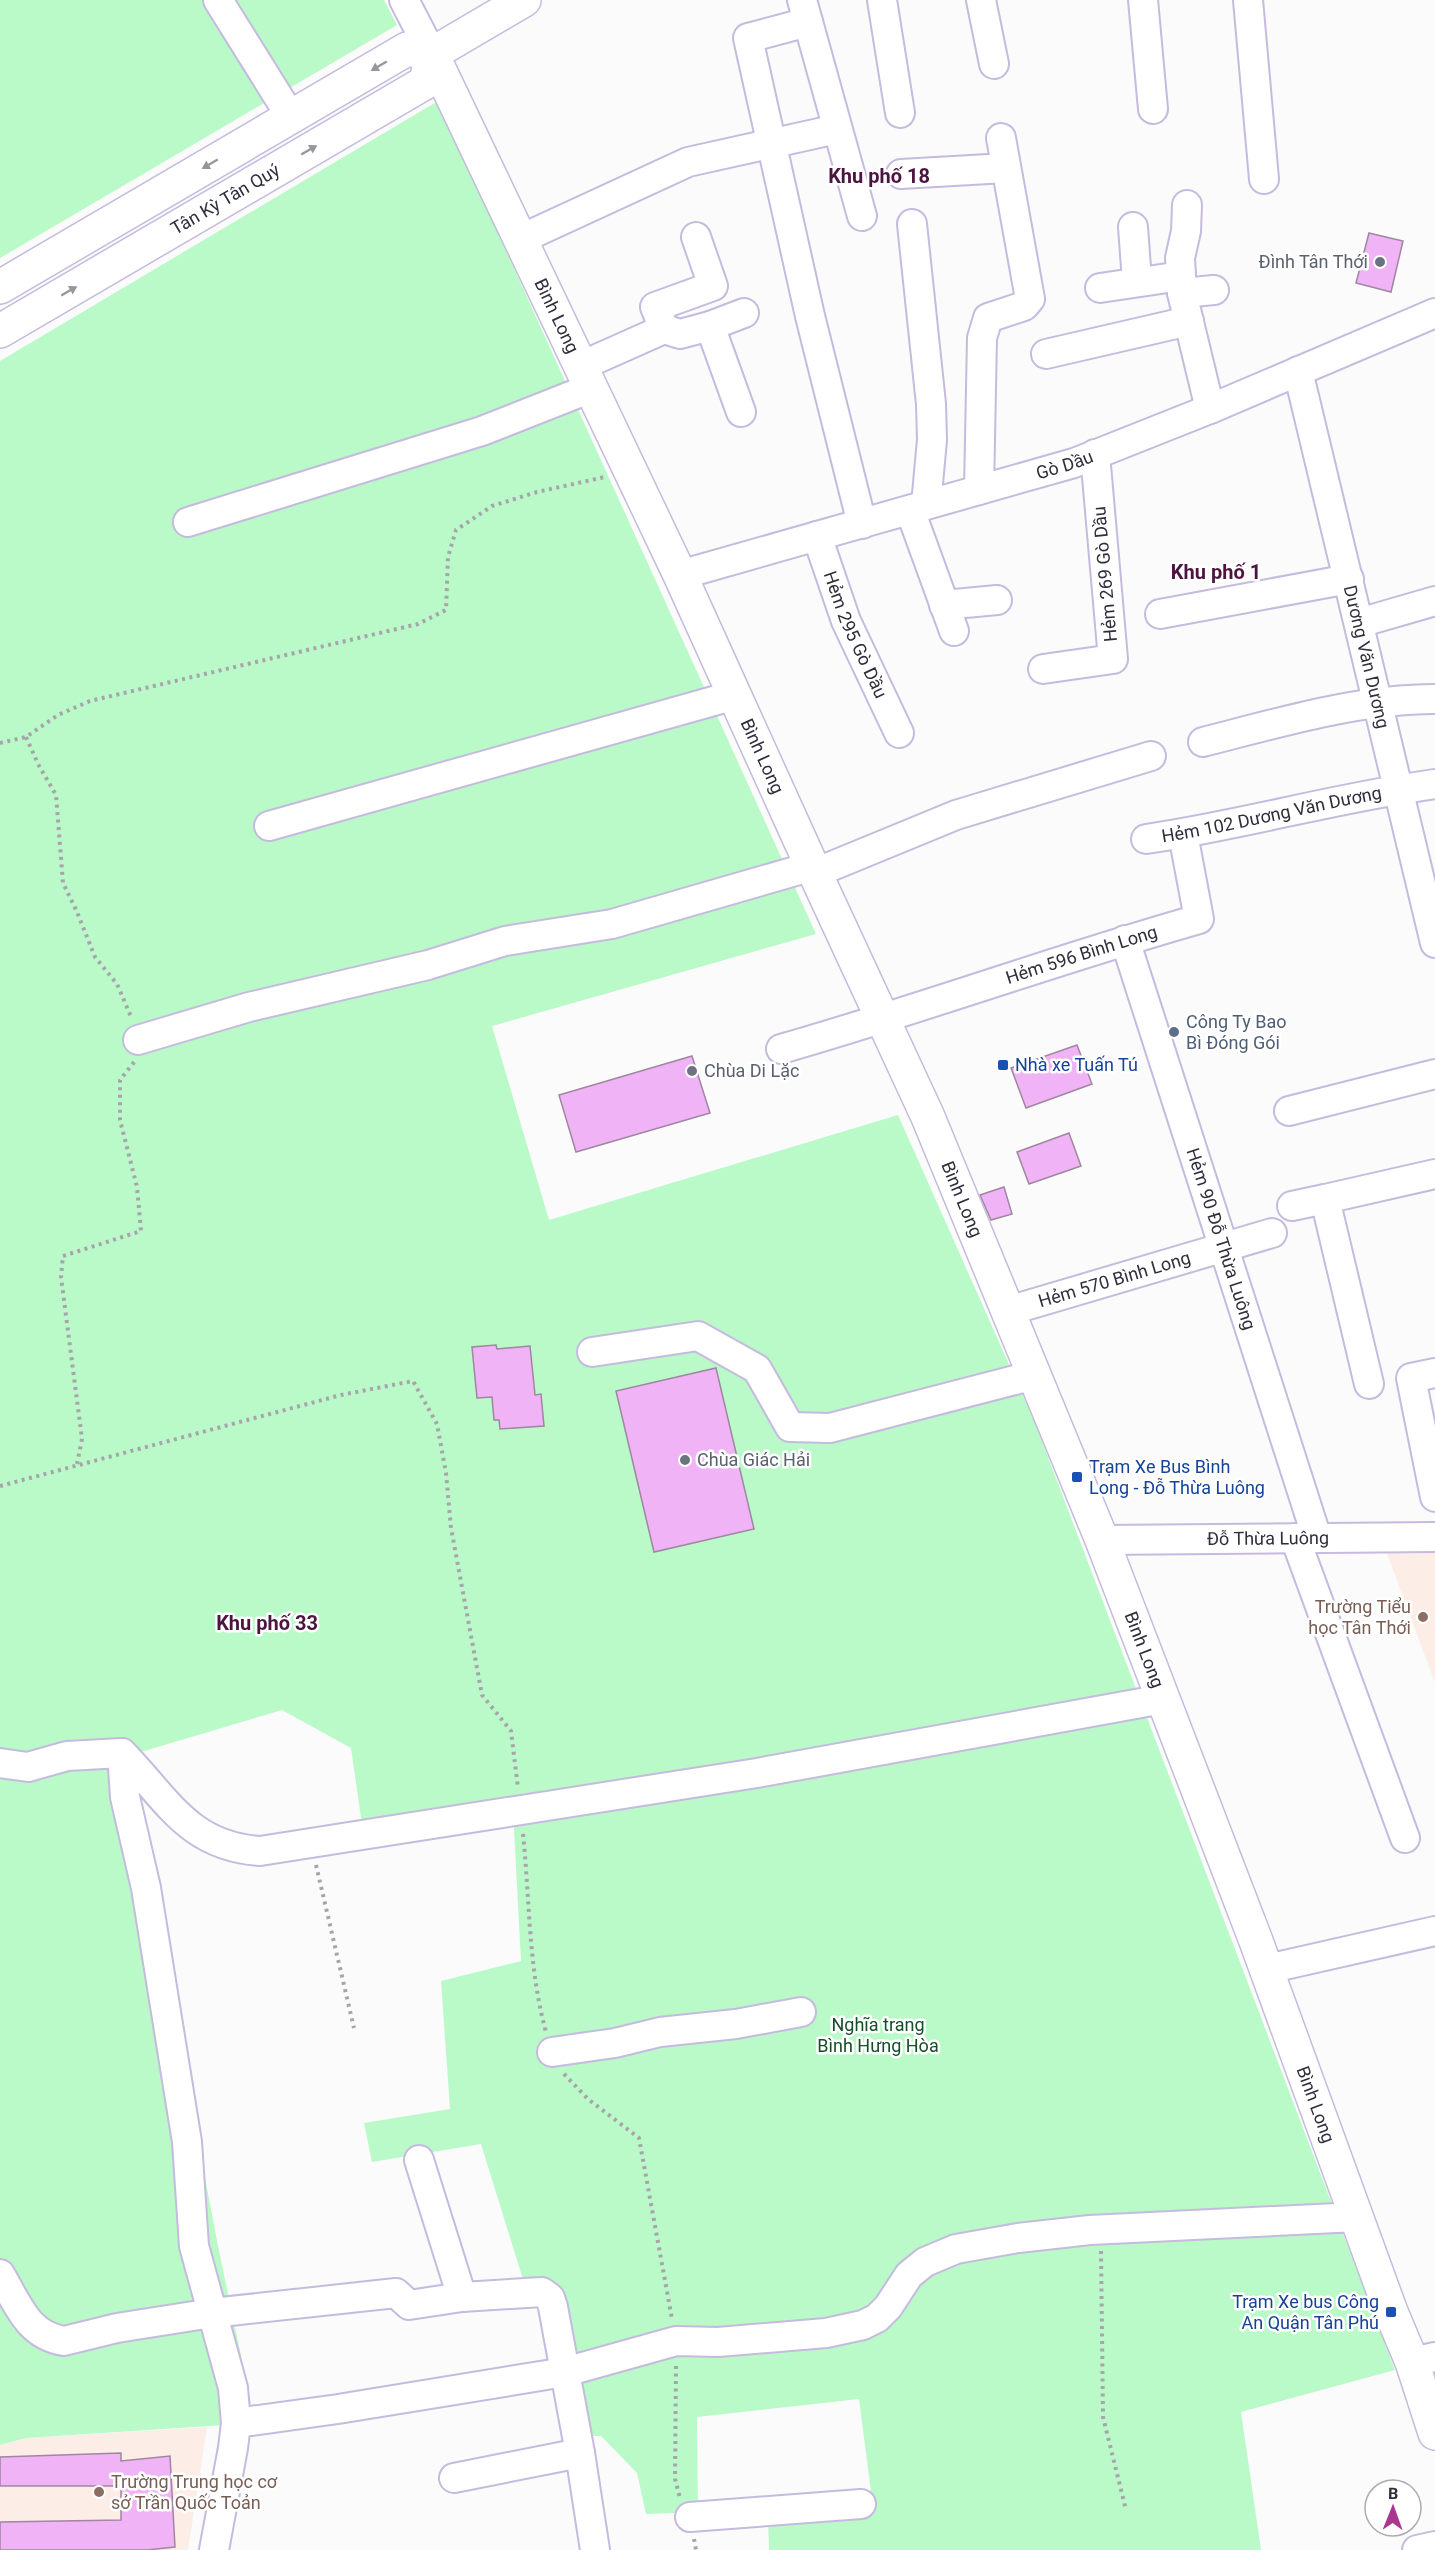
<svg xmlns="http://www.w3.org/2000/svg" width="1435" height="2550" font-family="Roboto,sans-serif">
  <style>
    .education { fill: #fcede7 }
    .green { fill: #baf9c8 }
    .building { fill: #f0b3f6; stroke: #9f86a1; stroke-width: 1.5 }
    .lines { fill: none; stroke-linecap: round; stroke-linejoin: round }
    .minor-casing { stroke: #c5bbde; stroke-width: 32 }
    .major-casing { stroke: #c5bbde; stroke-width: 36 }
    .path { stroke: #a7a5ab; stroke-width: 4; stroke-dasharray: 3 4.5; stroke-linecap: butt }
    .minor { stroke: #fff; stroke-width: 28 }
    .major { stroke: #fff; stroke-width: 33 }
    .oneway { fill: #98969c }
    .worship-dot { fill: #6b7280; stroke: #fff; stroke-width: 2 }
    .service-dot { fill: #5c6f8a; stroke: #fff; stroke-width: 2 }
    .transit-dot { fill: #1a4fb4; stroke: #fff; stroke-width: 2 }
    .education-dot { fill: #8d6e63; stroke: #fff; stroke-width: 2 }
    .labels { text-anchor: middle; stroke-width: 5; stroke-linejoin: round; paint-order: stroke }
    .street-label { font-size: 18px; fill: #312d3a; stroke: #fff }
    .worship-label { font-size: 18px; fill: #5b616d; stroke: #fff; text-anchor: start }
    .service-label { font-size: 18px; fill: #4e5e75; stroke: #fff; text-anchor: start }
    .transit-label { font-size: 18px; fill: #164399; stroke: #fff; text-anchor: start }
    .education-label { font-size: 18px; fill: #785e54; stroke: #fff; text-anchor: end }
    .park-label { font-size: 18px; fill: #154e28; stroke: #fff }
    .neighbourhood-label { font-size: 20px; font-weight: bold; fill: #4c153f; stroke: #fff }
  </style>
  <rect width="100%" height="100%" fill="#fbfbfb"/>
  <path class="education" d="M1435 1549V1683L1386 1551Z
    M207 2427 188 2550H0V2445L26 2438Z"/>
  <path class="green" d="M0 0H384L397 25 0 258Z
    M438 101 816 934 492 1026 549 1220 898 1115 1035 1423 1395 2370 1241 2412 1261 2550H769L768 2516 873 2507 859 2399 697 2417 698 2512 646 2514 637 2473 601 2436H580L548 2302 526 2289 481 2144 372 2162 364 2123 450 2109 441 1981 521 1961 513 1811 362 1825 351 1748 282 1710 124 1757 219 2251 251 2403 225 2425 26 2438 0 2445V361Z"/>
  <path class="building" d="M1369 233 1403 241 1391 292 1356 283Z
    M1077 1045 1092 1084 1026 1108 1011 1068Z
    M692 1056 710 1113 576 1152 559 1095Z
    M1069 1133 1081 1166 1029 1184 1017 1152Z
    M1004 1187 1012 1214 991 1220 980 1195Z
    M496 1345 497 1349 530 1346 535 1395 541 1394 544 1426 500 1429 499 1420H494L492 1397 477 1398 472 1347Z
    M716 1368 754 1529 654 1552 616 1391Z
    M121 2453V2461L170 2456 175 2547 147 2550H0V2522L121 2520V2486H0V2457Z"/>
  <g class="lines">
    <g class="minor-casing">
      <g id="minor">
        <path d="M218 0 291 117"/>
        <path d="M404 0 432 54"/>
        <path d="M802 0 862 216"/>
        <path d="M882 0 900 113"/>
        <path d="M981 0 994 64"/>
        <path d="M1143 0 1153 109"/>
        <path d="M1248 0 1264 179"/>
        <path d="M808 22 748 38 810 316 862 524"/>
        <path d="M901 174 1006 168"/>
        <path d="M1187 205 1186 231 1180 258 1182 293 1210 409"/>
        <path d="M912 224 931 404 932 440 926 505"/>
        <path d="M1133 227 1137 281"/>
        <path d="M521 239 688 162 837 129"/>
        <path d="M1100 288 1181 276"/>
        <path d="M1182 293 1214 290"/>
        <path d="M710 326 744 313"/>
        <path d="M664 329 655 307 713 286 696 237"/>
        <path d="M1046 354 1189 321"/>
        <path d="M581 366 664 329 680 334 710 326 741 412"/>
        <path id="s1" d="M1298 371 1435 943"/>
        <path d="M979 490 982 338 988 318 1024 306 1030 299 1001 138"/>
        <path d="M910 510 954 631"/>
        <path d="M188 522 482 431 591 388"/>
        <path id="s2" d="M817 536 846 621 899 733"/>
        <path id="s3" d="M680 575 1074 463 1210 409 1435 313"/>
        <path d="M944 605 997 600"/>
        <path d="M1160 614 1349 579"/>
        <path d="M1359 623 1435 601"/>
        <path d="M1043 669 1113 659 1095 454"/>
        <path d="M1203 742C1278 723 1357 699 1435 699"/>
        <path d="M269 826 735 695"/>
        <path id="s4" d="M1146 839C1243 825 1338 797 1435 784"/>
        <path d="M815 873 956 815 1151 756"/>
        <path id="s5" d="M1125 940 1317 1538"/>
        <path d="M138 1040 249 1007 428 965 505 941 612 924 813 866"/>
        <path id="s6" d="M781 1049C921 1009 1058 959 1199 919L1183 834"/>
        <path d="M1289 1111 1435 1074"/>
        <path d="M1292 1206 1325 1199"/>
        <path id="s7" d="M1008 1311 1272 1233"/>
        <path d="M592 1352 698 1336 757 1369 790 1427 830 1428 1034 1375"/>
        <path d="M1435 1373 1411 1378 1435 1497"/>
        <path d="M1369 1384 1325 1199 1435 1174"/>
        <path d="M1295 1538 1405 1838"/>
        <path id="s8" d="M1102 1540 1435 1537"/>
        <path d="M122 1753 125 1797 146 1888 187 2142 194 2246 233 2388 236 2423 233 2448 214 2550"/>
        <path d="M0 1763 28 1767 67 1756 122 1753C168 1800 188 1846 260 1851L757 1773 1163 1699"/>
        <path d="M1267 1969 1435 1931"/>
        <path d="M552 2052 615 2043 660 2032 736 2024 801 2012"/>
        <path d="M419 2160 462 2297"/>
        <path d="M0 2274C18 2304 27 2335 64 2341L117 2328 212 2313 396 2293 409 2305 462 2297 542 2292 550 2298 553 2307 580 2453 595 2550"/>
        <path d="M1412 2362 1435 2357"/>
        <path d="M236 2423 338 2409 565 2372 676 2341 718 2342 826 2333 863 2325 877 2318 888 2307 909 2275 925 2262 956 2249 1018 2238 1090 2230 1357 2217"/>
        <path d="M454 2478 580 2453"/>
        <path d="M690 2517 861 2504"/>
        <path d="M1417 2550 1435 2546"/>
      </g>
    </g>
    <g class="major-casing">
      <g id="major">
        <path id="s9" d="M432 54 680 575 815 873 928 1117 1102 1540 1256 1941 1391 2312 1412 2362 1435 2433"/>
        <path d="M0 287 407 49 432 54 524 0"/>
        <path id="s10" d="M0 331 426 82 432 54"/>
      </g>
    </g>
    <path class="path" d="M26 737 38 764 56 795 63 883 77 912 95 957 117 984 132 1019
      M0 743 26 737 58 715 90 701 418 624 446 610 448 557 456 530 492 506 537 492 605 477
      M77 1464 82 1439 61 1277 63 1256 141 1231 137 1187 120 1120V1080L135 1061
      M0 1486 341 1395 413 1381 437 1424 446 1473 451 1528 482 1695 511 1731 518 1788
      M523 1834C530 1900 528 1967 546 2032
      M316 1865 354 2028
      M564 2074 588 2099 639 2138 672 2319
      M1101 2251 1103 2417 1126 2510
      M676 2366 675 2479 680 2498
      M694 2539 696 2550"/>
    <use href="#minor" class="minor"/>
    <use href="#major" class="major"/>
  </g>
  <defs><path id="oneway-solid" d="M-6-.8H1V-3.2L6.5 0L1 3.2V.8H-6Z" transform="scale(1.5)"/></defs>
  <g class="oneway">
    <use href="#oneway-solid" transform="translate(379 66) rotate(150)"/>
    <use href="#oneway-solid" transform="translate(309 150) rotate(-30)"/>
    <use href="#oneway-solid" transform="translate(210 164) rotate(150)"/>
    <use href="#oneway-solid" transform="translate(69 291) rotate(-30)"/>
  </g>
  <g class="worship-dot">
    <circle cx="1380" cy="262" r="6"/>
    <circle cx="692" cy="1071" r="6"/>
    <circle cx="685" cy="1460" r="6"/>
  </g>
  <circle class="service-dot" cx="1174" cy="1032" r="6"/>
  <g class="transit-dot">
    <rect x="997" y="1059" width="12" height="12" rx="3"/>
    <rect x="1071" y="1471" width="12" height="12" rx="3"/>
    <rect x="1385" y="2306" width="12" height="12" rx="3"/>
  </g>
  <g class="education-dot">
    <circle cx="1423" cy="1617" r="6"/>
    <circle cx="99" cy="2492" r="6"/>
  </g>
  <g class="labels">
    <g class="street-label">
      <text dy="6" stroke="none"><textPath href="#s10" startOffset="261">Tân Kỳ Tân Quý</textPath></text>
      <text dy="6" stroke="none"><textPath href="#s9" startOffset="290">Bình Long</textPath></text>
      <text dy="6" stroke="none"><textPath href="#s3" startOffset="400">Gò Dầu</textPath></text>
      <text transform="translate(1105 574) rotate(-95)" y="6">Hẻm 269 Gò Dầu</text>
      <text dy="6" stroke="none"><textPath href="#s2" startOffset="106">Hẻm 295 Gò Dầu</textPath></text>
      <text dy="6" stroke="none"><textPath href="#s1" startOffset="294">Dương Văn Dương</textPath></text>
      <text dy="6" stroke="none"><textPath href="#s9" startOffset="776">Bình Long</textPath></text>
      <text dy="6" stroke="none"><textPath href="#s4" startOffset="128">Hẻm 102 Dương Văn Dương</textPath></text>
      <text dy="6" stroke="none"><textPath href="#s6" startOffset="315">Hẻm 596 Bình Long</textPath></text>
      <text dy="6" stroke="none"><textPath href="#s9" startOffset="1262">Bình Long</textPath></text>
      <text dy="6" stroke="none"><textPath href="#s5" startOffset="314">Hẻm 90 Đỗ Thừa Luông</textPath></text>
      <text dy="6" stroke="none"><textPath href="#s7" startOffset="111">Hẻm 570 Bình Long</textPath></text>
      <text dy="6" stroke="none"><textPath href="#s8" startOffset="166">Đỗ Thừa Luông</textPath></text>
      <text dy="6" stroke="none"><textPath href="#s9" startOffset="1748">Bình Long</textPath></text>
      <text dy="6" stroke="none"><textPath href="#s9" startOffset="2234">Bình Long</textPath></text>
    </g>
    <g class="worship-label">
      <text x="1368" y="268" text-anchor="end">Đình Tân Thới</text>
      <text x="704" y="1077">Chùa Di Lặc</text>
      <text x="697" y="1466">Chùa Giác Hải</text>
    </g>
    <g class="service-label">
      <text x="1186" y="1028">Công Ty Bao<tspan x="1186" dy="21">Bì Đóng Gói</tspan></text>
    </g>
    <g class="transit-label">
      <text x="1015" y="1071">Nhà xe Tuấn Tú</text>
      <text x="1089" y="1473">Trạm Xe Bus Bình<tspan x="1089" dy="21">Long - Đỗ Thừa Luông</tspan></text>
      <text x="1379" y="2308" text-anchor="end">Trạm Xe bus Công<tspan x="1379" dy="21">An Quận Tân Phú</tspan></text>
    </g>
    <g class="education-label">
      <text x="1411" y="1613">Trường Tiểu<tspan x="1411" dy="21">học Tân Thới</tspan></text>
      <text x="111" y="2488" text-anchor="start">Trường Trung học cơ<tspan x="111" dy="21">sở Trần Quốc Toản</tspan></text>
    </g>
    <g class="park-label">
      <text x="878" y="2031">Nghĩa trang<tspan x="878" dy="21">Bình Hưng Hòa</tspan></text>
    </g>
    <g class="neighbourhood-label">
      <text x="879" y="183">Khu phố 18</text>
      <text x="1216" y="579">Khu phố 1</text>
      <text x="267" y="1630">Khu phố 33</text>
    </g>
  </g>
  <g transform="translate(1393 2508) rotate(1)"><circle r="28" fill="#ffffff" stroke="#adabb0" stroke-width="1.5"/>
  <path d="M0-4.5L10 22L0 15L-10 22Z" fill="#aa368f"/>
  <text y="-9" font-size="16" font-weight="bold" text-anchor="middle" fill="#312d3a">B</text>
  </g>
</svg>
